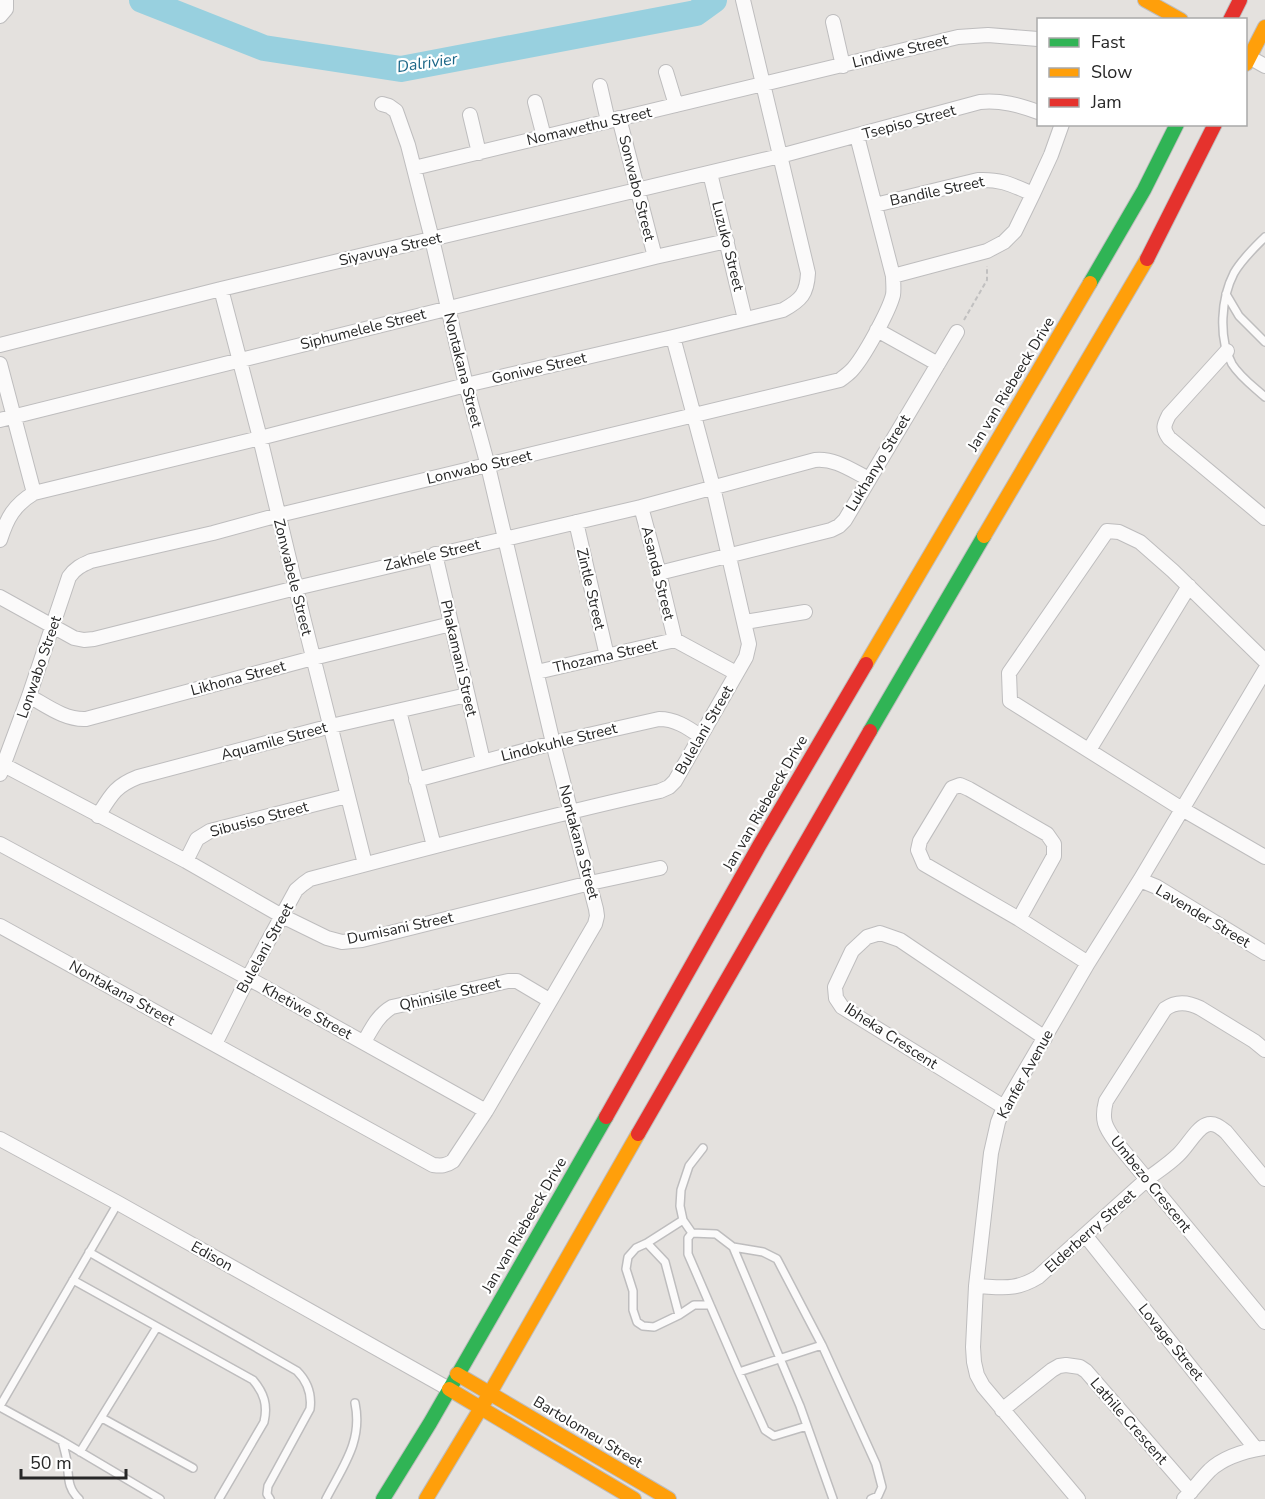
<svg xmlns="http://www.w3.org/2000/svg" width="1265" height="1499" font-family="'Nunito Sans',sans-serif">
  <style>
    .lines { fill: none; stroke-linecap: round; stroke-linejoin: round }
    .river { stroke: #98d0df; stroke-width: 26 }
    .lane-casing { stroke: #bebdbe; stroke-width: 10 }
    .street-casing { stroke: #bebdbe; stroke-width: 16 }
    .fast-casing { stroke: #bebdbe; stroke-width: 16 }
    .slow-casing { stroke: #bebdbe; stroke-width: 16 }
    .jam-casing { stroke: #bebdbe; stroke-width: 16 }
    .path { stroke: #c1c0c0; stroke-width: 2; stroke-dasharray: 4.5 3; stroke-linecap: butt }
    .lane { stroke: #fbfafa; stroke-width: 7 }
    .street { stroke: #fbfafa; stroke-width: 14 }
    .fast { stroke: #30b455; stroke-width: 14 }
    .slow { stroke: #ff9f0a; stroke-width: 14 }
    .jam { stroke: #e5322d; stroke-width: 14 }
    .labels { text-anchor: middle; stroke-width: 4.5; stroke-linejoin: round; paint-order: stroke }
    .street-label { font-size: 15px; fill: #272727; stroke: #fff }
    .water-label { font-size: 16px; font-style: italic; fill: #1b6687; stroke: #fff }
  </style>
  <rect width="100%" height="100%" fill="#e4e1de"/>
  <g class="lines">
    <path class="river" d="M142 0 264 48 401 69 696 13 714 0"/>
    <g class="lane-casing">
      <path id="lane" d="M1265 237C1254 248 1242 259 1234 273 1221 298 1218 338 1232 364 1240 377 1254 387 1265 397
        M1226 294 1239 316 1265 342
        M692 1233 683 1220 680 1206 681 1190 689 1166 703 1148
        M647 1243 683 1220
        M733 1247 716 1234 692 1233 688 1238V1254L739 1372 822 1345
        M89 1252 297 1371C308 1382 312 1394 310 1409L268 1486 267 1494 270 1499
        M73 1280 253 1380C264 1393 268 1405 264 1422L219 1499
        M679 1315 665 1262 647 1243 636 1248 628 1257 626 1269 633 1291V1310L637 1322 643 1326 654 1327 679 1315 694 1305H710
        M739 1372 765 1430 774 1436 807 1426
        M0 1406 118 1203
        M0 1407 62 1441 160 1499
        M102 1418 193 1468
        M62 1441C64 1448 66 1455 67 1462 69 1477 67 1488 79 1499
        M80 1452 157 1327
        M326 1499C343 1466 363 1441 355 1403
        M833 1499 800 1406 733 1247 763 1252 777 1259 822 1345 876 1464 882 1487 878 1496 871 1499"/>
    </g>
    <g class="street-casing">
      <path id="street" d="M0 16 6 9V0
        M833 22 843 66
        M1249 57 1265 66
        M666 72 676 105
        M600 86 608 121
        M535 102 544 137
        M470 115 479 153
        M619 118 655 257
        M414 168 958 37 988 35 1038 39
        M710 173 745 319
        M875 205 978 180C1002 179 1012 185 1033 194
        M893 276 987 251 1004 242 1015 231 1033 194 1051 155 1062 124
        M221 289 260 438 303 617 365 864
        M877 330 938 364
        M0 345 221 289 780 156 980 102C1001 100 1019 105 1038 112
        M1227 351 1169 415C1164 425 1162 428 1169 438L1265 518
        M0 364 34 493
        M0 420 655 257 727 241
        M641 507 659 573 675 640
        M576 522 607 656
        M0 540C7 518 14 505 34 493L260 438 466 385 673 337 783 310C801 300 807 294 808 273L743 0
        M435 554 483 761
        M659 573 831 530 839 526 845 520 957 332
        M0 597 74 638 84 640 94 639 296 588 641 507 815 460C835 458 851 470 869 479
        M745 622 805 612
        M1265 661 1173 571 1140 542 1119 532 1107 531 1009 673 1010 701 1182 809 1265 857
        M537 672 675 640 736 673
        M29 696C47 706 65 720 86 719L313 658 451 624
        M399 711 434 846
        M1089 750 1189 586
        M0 763 186 861 282 916 327 938 342 942 362 940 590 883 660 868
        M0 774 29 696 69 577C75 568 82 565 91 561L213 533 279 515 840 380C844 377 848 374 851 371 863 359 889 311 893 295 894 289 893 282 893 276L857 136
        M416 780 553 743 659 719C675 719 687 727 700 736
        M98 816C111 795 115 786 138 777L331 726 467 695
        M0 844 248 978 486 1111
        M186 861 197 839 210 831 347 796
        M1140 880 1157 887 1265 953
        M1019 919 1054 856V844L1047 834 969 789 960 785 952 788 920 841 918 850 924 864 1019 919 1088 963
        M0 926 433 1165C441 1166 446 1166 453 1161L486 1111 595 924 597 916 596 909 553 743 488 466 466 385 432 239 408 145 396 111 389 106 382 104
        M364 1042C372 1028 378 1015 392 1007L508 981H517L549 1000
        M215 1044 248 978 296 890 303 884 310 879C426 848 543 817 660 791L669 787 675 781 746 657 749 644 713 487 673 337
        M1265 1050 1254 1041 1200 1008C1188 1002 1176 1001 1165 1009L1106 1101C1101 1120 1105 1127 1116 1142L1265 1322
        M1004 1107 842 1007 836 998 835 987 852 951 867 937 880 933 900 940 1045 1038
        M0 1139 118 1203 449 1389
        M1085 1235 1256 1449
        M976 1286C1002 1287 1015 1291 1038 1277 1074 1245 1109 1213 1145 1181 1156 1172 1168 1165 1178 1155 1187 1147 1196 1129 1206 1125 1214 1122 1220 1127 1226 1132L1265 1179
        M1002 1410 1052 1370 1059 1366 1066 1365 1080 1367 1086 1371 1191 1492
        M1078 1499 983 1386 977 1375 974 1362 973 1347 976 1286 991 1153 998 1122 1004 1107 1088 963 1140 880 1265 670
        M1184 1499C1193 1490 1201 1479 1210 1470 1224 1457 1245 1451 1263 1448"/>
    </g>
    <g class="fast-casing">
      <path id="fast" d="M1090 283 1144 190 1177 124
        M870 731 984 536
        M383 1499 430 1423 606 1117"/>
    </g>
    <g class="slow-casing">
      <path id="slow" d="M1145 0 1181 20
        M1246 64 1265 27
        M984 536 1147 259
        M866 664 1090 283
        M457 1374 669 1499
        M449 1389 634 1499
        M426 1499 490 1393 638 1134"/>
    </g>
    <g class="jam-casing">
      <path id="jam" d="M1230 20 1240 0
        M1147 259 1215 124
        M606 1117 759 846 866 664
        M638 1134 870 731"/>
    </g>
    <path class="path" d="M964 320 987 280V266"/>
    <use href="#lane" class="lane"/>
    <use href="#street" class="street"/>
    <use href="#fast" class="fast"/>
    <use href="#slow" class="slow"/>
    <use href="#jam" class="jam"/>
  </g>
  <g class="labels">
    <g class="street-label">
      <text transform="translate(900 51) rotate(-14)" y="5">Lindiwe Street</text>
      <text transform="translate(909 122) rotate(-15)" y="5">Tsepiso Street</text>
      <text transform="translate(589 126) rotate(-13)" y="5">Nomawethu Street</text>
      <text transform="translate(637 188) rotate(76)" y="5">Sonwabo Street</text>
      <text transform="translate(937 191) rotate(-12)" y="5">Bandile Street</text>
      <text transform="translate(728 246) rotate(76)" y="5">Luzuko Street</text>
      <text transform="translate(390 249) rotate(-13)" y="5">Siyavuya Street</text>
      <text transform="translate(363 329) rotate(-14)" y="5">Siphumelele Street</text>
      <text transform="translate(539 368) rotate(-13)" y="5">Goniwe Street</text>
      <text transform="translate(463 370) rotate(76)" y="5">Nontakana Street</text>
      <text transform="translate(1011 384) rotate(-59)" y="5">Jan van Riebeeck Drive</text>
      <text transform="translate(878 463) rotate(-59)" y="5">Lukhanyo Street</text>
      <text transform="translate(479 467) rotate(-13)" y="5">Lonwabo Street</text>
      <text transform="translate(432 555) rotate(-13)" y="5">Zakhele Street</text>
      <text transform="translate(658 573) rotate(76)" y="5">Asanda Street</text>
      <text transform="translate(293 577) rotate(76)" y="5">Zonwabele Street</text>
      <text transform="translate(591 589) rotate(77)" y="5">Zintle Street</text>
      <text transform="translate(605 656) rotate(-13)" y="5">Thozama Street</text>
      <text transform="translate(459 658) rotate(77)" y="5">Phakamani Street</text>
      <text transform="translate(39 667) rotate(-71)" y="5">Lonwabo Street</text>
      <text transform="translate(238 678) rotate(-15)" y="5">Likhona Street</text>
      <text transform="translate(704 730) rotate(-60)" y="5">Bulelani Street</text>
      <text transform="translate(274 741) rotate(-15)" y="5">Aquamile Street</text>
      <text transform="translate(559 742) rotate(-14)" y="5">Lindokuhle Street</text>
      <text transform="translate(765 803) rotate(-60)" y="5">Jan van Riebeeck Drive</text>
      <text transform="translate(259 819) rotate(-15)" y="5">Sibusiso Street</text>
      <text transform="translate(579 842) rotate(75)" y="5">Nontakana Street</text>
      <text transform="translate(1203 916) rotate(31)" y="5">Lavender Street</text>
      <text transform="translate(400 928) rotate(-12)" y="5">Dumisani Street</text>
      <text transform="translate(265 948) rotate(-61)" y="5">Bulelani Street</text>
      <text transform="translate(122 993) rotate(29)" y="5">Nontakana Street</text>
      <text transform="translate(450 994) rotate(-13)" y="5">Qhinisile Street</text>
      <text transform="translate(307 1011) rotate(29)" y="5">Khetiwe Street</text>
      <text transform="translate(891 1036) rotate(33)" y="5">Ibheka Crescent</text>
      <text transform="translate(1025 1074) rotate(-61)" y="5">Kanfer Avenue</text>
      <text transform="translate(1151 1184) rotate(51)" y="5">Umbezo Crescent</text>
      <text transform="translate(524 1225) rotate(-60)" y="5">Jan van Riebeeck Drive</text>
      <text transform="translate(1090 1231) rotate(-42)" y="5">Elderberry Street</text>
      <text transform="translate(212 1256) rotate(29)" y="5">Edison</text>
      <text transform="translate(1171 1342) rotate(51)" y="5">Lovage Street</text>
      <text transform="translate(1129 1421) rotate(49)" y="5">Lathile Crescent</text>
      <text transform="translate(588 1432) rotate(31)" y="5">Bartolomeu Street</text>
    </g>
    <g class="water-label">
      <text transform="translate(427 62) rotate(-8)" y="6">Dalrivier</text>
    </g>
  </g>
  <rect x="1037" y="18" width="210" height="108" fill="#ffffff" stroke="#a9a9a9" stroke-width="1.5"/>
  <rect x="1049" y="38" width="30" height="9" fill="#30b455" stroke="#a9a9a9" stroke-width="1.5"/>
  <text x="1091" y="48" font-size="18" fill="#272727">Fast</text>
  <rect x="1049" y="68" width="30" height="9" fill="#ff9f0a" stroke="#a9a9a9" stroke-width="1.5"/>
  <text x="1091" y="78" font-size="18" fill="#272727">Slow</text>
  <rect x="1049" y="98" width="30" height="9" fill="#e5322d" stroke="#a9a9a9" stroke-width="1.5"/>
  <text x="1091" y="108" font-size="18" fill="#272727">Jam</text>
  <path d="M21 1469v9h105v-9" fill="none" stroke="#272727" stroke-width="3"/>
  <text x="30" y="1469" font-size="18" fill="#272727" stroke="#ffffff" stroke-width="4.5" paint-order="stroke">50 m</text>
</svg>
